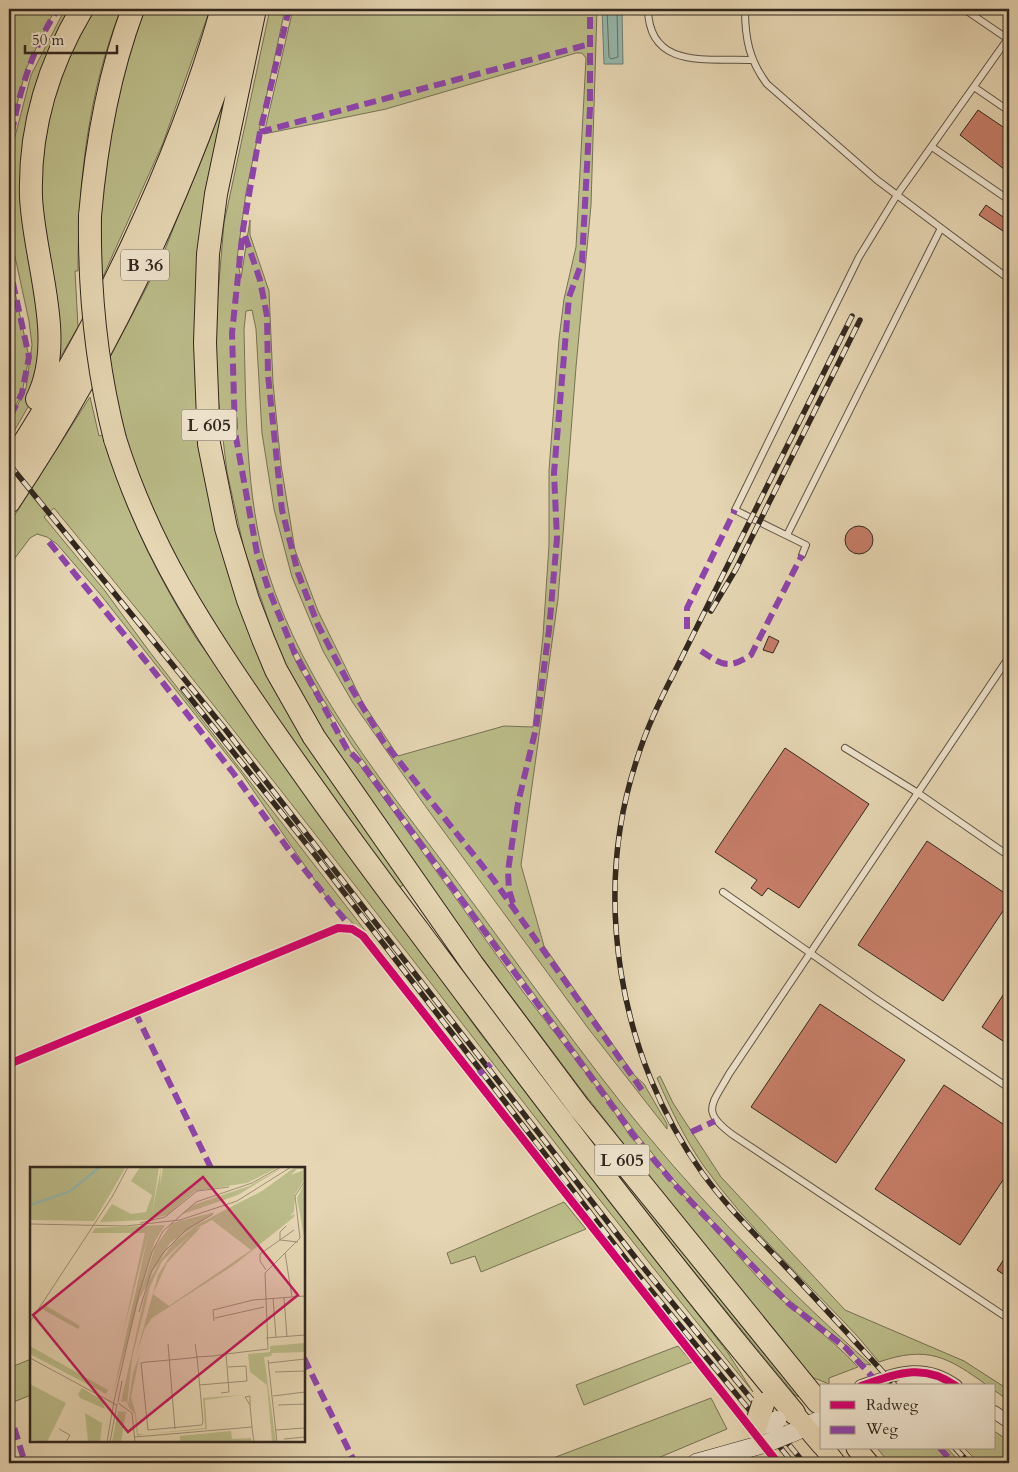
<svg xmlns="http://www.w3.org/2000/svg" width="1018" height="1472" font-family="Cardo,serif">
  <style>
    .green { fill: #bbbc89; stroke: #767254 }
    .water { fill: #96b9af; stroke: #6e7f75 }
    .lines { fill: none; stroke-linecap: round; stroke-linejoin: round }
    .shore { stroke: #647066; stroke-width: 1 }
    .building { fill: #c87e6a; stroke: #31271e }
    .lane-casing { stroke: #5e5343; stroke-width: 8 }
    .street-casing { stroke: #5e5343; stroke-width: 14 }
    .secondary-casing { stroke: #31271e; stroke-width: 19 }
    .primary-casing { stroke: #31271e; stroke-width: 21 }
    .highway-casing { stroke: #31271e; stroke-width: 24 }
    .lane { stroke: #efe4ce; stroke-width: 6 }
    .street { stroke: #efe4ce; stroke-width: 12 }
    .secondary { stroke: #efe4ce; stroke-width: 18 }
    .primary { stroke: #e6d6b3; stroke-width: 19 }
    .highway { stroke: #e6d6b3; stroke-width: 22 }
    .rail-casing { stroke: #31271e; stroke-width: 5.5 }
    .rail { stroke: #efe4ce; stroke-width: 4; stroke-dasharray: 11; stroke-linecap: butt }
    .secondary-bridge-casing { stroke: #31271e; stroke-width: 19; stroke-linecap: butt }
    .highway-bridge-casing { stroke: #31271e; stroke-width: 24; stroke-linecap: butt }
    .secondary-bridge { stroke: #efe4ce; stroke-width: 18 }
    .highway-bridge { stroke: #e6d6b3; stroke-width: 22 }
    .quiet { stroke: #8e44ad; stroke-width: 6; stroke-dasharray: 12 6; stroke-linecap: butt }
    .cycleway-casing { stroke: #efe4ce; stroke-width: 11 }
    .cycleway { stroke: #d6006c; stroke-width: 8 }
    .labels { text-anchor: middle; stroke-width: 5; stroke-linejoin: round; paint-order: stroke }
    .shield { fill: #efe4ce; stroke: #6a6053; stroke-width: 1 }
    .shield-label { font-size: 18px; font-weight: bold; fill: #31271e }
    .inset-river { fill: none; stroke: #96b9af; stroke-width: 2.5 }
    .inset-road { fill: none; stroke: #9e9077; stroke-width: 1 }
    .view { fill: #c2185b; fill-opacity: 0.15; stroke: #c2185b; stroke-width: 2.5 }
    .inset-edge { fill: none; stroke: #31271e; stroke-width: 2.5 }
  </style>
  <rect width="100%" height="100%" fill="#e6d6b3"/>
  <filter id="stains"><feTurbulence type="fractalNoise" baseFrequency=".004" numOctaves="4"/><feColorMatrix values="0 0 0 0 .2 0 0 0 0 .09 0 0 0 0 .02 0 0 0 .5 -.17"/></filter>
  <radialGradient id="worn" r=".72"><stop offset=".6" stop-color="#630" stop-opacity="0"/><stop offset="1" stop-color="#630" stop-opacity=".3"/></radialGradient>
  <path class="green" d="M9 9H55L26 69 9 135Z
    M65 9H77L37 100 44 316 32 400 9 440V423L26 388 32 345 29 321 9 229 11 152 31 75Z
    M89 9H121C88 92 78 182 78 271H75L78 327 55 366 40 246 41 125Z
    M142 9H210L163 143 101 281 99 198 109 121Z
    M270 9H285L246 192 237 259 241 278 250 220V235L269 291 273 383 281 465 295 550 318 611 363 703 398 756 504 726 533 727 543 636 549 545V470L559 339 564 299 576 247 586 58 582 53H576L386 109 264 134 293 9H597L591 205 576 367 558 599 521 865 544 946 635 1076 644 1084 667 1124V1129L588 1028 423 803 353 703 323 651 292 577 274 509 262 433 256 329 252 310 246 311 244 329C246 407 245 496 268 572 305 689 384 783 456 880 520 966 580 1054 648 1136 716 1218 792 1294 871 1365L864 1364 840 1340 784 1296 674 1180 635 1132 352 745 323 699 296 649 291 651 299 668 354 757 524 993 605 1098 630 1136 760 1280C791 1311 829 1335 858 1367L829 1378V1384L814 1378 793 1361 580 1088 432 891 361 790 297 690 277 645 244 549 227 472 216 381 217 306 224 223Z
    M230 83 218 141 209 479 324 770 404 885 400 887 367 847 192 596 127 449 109 359 161 260Z
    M9 265 29 357 22 393 9 419Z
    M90 397 99 436 103 435C124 508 156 574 196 638L479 1032 728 1353 753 1392C516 1101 294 797 54 508L44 517 105 591 149 651 479 1078 365 935 327 898 242 774 100 594 57 544 47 537 37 534 30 538 9 566V524Z
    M482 992 799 1396V1397L795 1395 660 1230 477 995Z
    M660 1076 673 1103 721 1177 845 1310 964 1361 1009 1390V1401L994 1390V1386H988C948 1357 928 1345 879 1362L859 1338C807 1282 748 1228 703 1165 685 1139 670 1108 657 1078Z
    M564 1202 586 1229 481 1272 475 1256 451 1264 447 1253Z
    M678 1346 692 1362 584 1405 576 1385Z
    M31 1359V1395L11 1403 9 1395V1368Z
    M711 1398 727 1429 646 1463H540Z
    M994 1431 1009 1441V1463H979L964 1448H994Z
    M877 1448H947L961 1463H889Z"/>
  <path class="water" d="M602 9H622L623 64H604Z"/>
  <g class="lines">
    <path class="shore" d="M607 9 609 57 611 59 618 57 617 9"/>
  </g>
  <path class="building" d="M978 110 1009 131V173L960 135Z
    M986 205 1009 221V235L979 215Z
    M845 540a14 14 0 1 1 28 0a14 14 0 1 1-28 0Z
    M769 636 779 641 773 653 763 650Z
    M785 748 869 804 799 908 768 888 762 896 751 888 757 880 715 852Z
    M927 841 1009 896V902L943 1001 858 945Z
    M1009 986V1045L982 1027Z
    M820 1004 905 1060 836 1163 751 1107Z
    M944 1085 1009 1128V1171L960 1245 875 1189Z
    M1009 1251V1278L997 1270Z"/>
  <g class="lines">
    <g class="lane-casing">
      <path id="lane" d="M648 9C649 70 708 58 752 60
        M745 9C745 38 749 60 767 84L877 180 1009 279
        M964 9 1008 39
        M974 87 1009 111
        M932 147 1009 200
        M787 535 941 228
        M802 555 806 545 735 510 859 257 897 195 1009 37
        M1009 657 729 1074C712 1105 700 1111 733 1135L1009 1319
        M845 748 918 793 1009 856
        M723 892 876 999 1009 1088"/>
    </g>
    <g class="street-casing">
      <path id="street" d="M861 1386C896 1374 923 1362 956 1386
        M901 1386 918 1382 945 1386
        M994 1412 1009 1422"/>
    </g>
    <g class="secondary-casing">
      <path id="secondary" d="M792 1433 822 1419
        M696 1463 767 1443"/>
    </g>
    <g class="primary-casing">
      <path id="primary" d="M794 1413 822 1446
        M824 1448 836 1463
        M856 1448 869 1463"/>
    </g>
    <g class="highway-casing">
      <path id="highway" d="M255 9 216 194 208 254 205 343 209 444 226 528 248 600 263 639 276 670 314 737 473 965 579 1107 818 1402
        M90 216C96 145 108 76 133 9
        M37 399C67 339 34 262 31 197 29 130 48 66 82 9
        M115 439C150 550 202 627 267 722 315 791 364 859 415 926 538 1091 662 1255 794 1413
        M9 466C98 330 177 166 222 9
        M9 502C110 352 186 188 241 16"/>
    </g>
    <use href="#lane" class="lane"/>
    <use href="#street" class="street"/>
    <use href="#secondary" class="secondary"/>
    <use href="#primary" class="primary"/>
    <use href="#highway" class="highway"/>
    <g class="rail-casing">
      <path id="rail" d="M852 316 674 673C660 700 647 727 638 756 591 894 618 1056 703 1174 727 1207 757 1236 785 1266 822 1305 859 1346 896 1386
        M9 464 225 729 638 1261 804 1463
        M711 611 736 569 860 320
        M183 689 312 851 631 1266 793 1463
        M955 1448 969 1463"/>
    </g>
    <use href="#rail" class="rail"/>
    <g class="secondary-bridge-casing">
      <path id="secondary-bridge" d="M755 1428 777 1420
        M767 1443 789 1434"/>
    </g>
    <g class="highway-bridge-casing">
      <path id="highway-bridge" d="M90 216C89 292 96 365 115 439
        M755 1428 763 1404"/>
    </g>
    <use href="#secondary-bridge" class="secondary-bridge"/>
    <use href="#highway-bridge" class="highway-bridge"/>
    <path class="quiet" d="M289 9 260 132 243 229 232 333 235 432 257 553 268 588 295 654 347 749 362 764 637 1140 677 1187 789 1304 846 1348 876 1381
      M260 132 590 44
      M9 151C16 102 30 51 58 9
      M245 236 260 280 267 316 268 375 282 510 298 573 318 625 349 684 383 741 493 879 642 1090
      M9 265 29 357 22 393 9 419
      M49 542 149 665 234 774 289 850 352 929
      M687 629V608L735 510
      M701 651C722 665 728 670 751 655L802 555
      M513 903 509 890 508 871 518 803 536 728 549 630 557 538 554 473 569 297 582 262 590 108V9
      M135 1012 211 1168
      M474 1078 491 1064
      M691 1132 715 1121
      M304 1358 355 1463
      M9 1411 25 1463
      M940 1448 953 1463"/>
    <g class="cycleway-casing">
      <path id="cycleway" d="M9 1064 338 928 352 929 363 936 778 1463
        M861 1386C896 1374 923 1362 956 1386"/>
    </g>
    <use href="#cycleway" class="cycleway"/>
  </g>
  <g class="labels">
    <g class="shield">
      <rect x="121" y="249.5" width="48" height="31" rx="4"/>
      <rect x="181.5" y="409.5" width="55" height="31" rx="4"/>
      <rect x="594.5" y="1144.5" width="55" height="31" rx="4"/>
    </g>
    <g class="shield-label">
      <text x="145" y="271">B 36</text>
      <text x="209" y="431">L 605</text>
      <text x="622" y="1166">L 605</text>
    </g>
  </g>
  <g transform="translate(30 1167)">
    <rect width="275" height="275" fill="#e6d6b3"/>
    <path d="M0 0H96L64 54 0 53ZM110 0H129L122 47 131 0 130 19 133 0H249L217 16 165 24 137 48 116 53 70 55 82 37 101 47 116 45 122 28 101 14ZM254 0 208 28 150 48 163 38 219 19ZM265 0H275V3L271 2H267L261 8 274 3 275 12 265 27 264 45 260 49 265 47 264 50 204 98 122 151 115 161 105 192 128 108 140 89 160 68 132 94 120 120 102 191 97 238 96 234 91 235 117 119 123 104 143 76 168 57 232 24ZM211 38 182 53 221 83 139 139 123 127 137 96 171 60 165 62ZM275 15V75L267 31ZM185 45 140 76 109 132 125 80 142 56ZM135 58 125 74 83 227 119 64 93 166 115 66H62L65 61ZM15 138 50 159 48 162 12 142ZM275 176V185L242 186 241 189 234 190 246 275H242L237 218 220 205 218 187 240 185V179ZM0 179 78 223 76 227 0 187ZM110 187 101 230 106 248 108 267H115L107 269 105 248 98 239 103 206ZM0 217 36 236 17 275 0 273ZM52 221 72 233 75 242 50 231 48 227ZM213 228 175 233 177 262 117 267 175 261 173 231ZM88 244 96 245 91 275H82ZM55 246 72 256 70 275H58ZM201 264 202 272 221 271 222 275H150V269Z" fill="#bbbc89" fill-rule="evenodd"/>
    <path class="inset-river" d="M0 38 39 25 70 0"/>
    <path class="inset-road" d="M110 56 135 50 167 24 199 20M0 57 96 59 150 53 207 34 261 0M256 59 250 65V73L268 75M255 86 262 130M236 103 230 94V87L264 63M243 131 246 170M254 131 257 170M109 145 121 105 133 86 157 62 183 47M185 151 234 140M184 154 183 143 223 133 275 129M0 155 82 30 98 0M236 171 275 168M138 177 145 262M165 177 167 190 173 254 172 258 118 263 111 196 117 195 161 191 167 190 183 189 196 187 238 182 235 106 270 71 265 29 275 14M0 191 87 238M238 193 247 275M239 196 275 192M245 205 275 204M169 218 217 214 216 199 198 200M191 226 199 225 196 187M243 229 275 225M84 234 109 126 122 85 133 64 166 35 222 16 251 0M88 235 92 214M88 236 102 246 105 275M220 238 215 230 220 229V238L222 260 224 275M248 238 275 237M29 262 40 268 36 275M246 263 275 261M105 270 222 260M254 272 275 270M77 275 84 234M80 275 87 237"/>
    <path class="view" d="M173 10 268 128 98 265 3 148Z"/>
    <rect width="275" height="275" class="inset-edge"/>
  </g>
  <rect width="1018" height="1472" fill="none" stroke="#e6d6b3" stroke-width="30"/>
  <rect x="10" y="10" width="998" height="1452" fill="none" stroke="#31271e" stroke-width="2.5"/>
  <rect x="15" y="15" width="988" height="1442" fill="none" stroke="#31271e"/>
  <rect x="820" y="1384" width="175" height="65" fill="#efe4ce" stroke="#a39888"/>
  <rect x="830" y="1401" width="25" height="8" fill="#d6006c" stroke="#a39888"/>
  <text x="866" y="1410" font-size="15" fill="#31271e">Radweg</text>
  <rect x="830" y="1426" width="25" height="8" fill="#8e44ad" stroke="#a39888"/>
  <text x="866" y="1434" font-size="15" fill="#31271e">Weg</text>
  <path d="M25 45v8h92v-8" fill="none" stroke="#31271e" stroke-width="2.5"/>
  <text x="32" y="45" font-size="15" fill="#31271e" stroke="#efe4ce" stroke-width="4" paint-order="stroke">50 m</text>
  <rect width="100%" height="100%" filter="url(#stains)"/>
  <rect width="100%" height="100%" fill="url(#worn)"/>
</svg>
